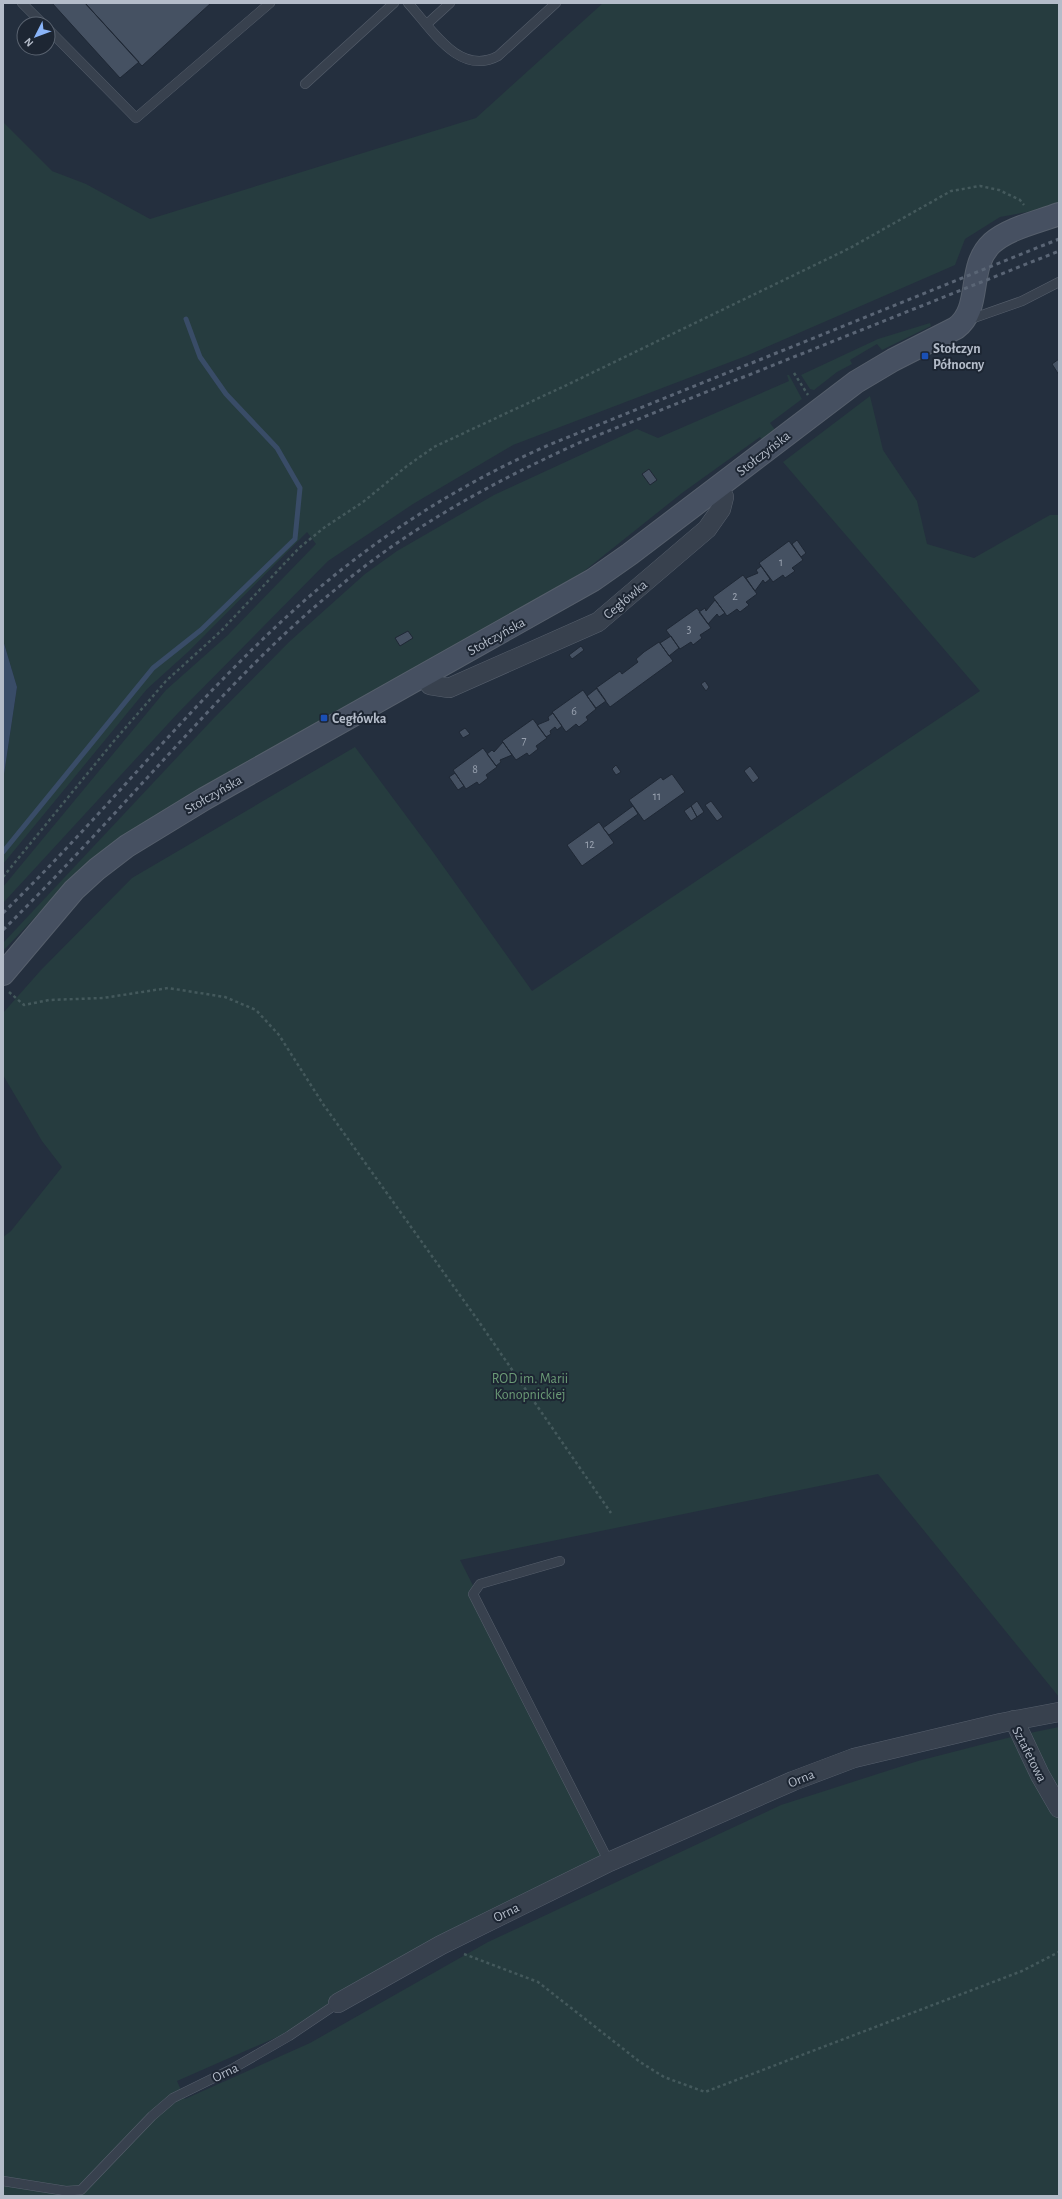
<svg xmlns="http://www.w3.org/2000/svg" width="1062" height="2199" font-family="'Alegreya Sans',sans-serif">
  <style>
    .green { fill: #263c3f }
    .water { fill: #394c67 }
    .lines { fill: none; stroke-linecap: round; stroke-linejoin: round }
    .stream { stroke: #394c67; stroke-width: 5 }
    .building { fill: #455162; stroke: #1f2835 }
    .lane-casing { stroke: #565f6c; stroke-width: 10 }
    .street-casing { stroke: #565f6c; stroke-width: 20 }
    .secondary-casing { stroke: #565f6c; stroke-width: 24 }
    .path { stroke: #44595c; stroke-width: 2.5; stroke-dasharray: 3 3; stroke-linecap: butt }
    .lane { stroke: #38414e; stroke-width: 9 }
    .street { stroke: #38414e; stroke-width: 19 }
    .secondary { stroke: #465061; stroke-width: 22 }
    .rail { stroke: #5a6575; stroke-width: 3; stroke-dasharray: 4 4; stroke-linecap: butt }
    .transit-dot { fill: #1a4fb4; stroke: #1d2633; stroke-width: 1.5 }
    .labels { text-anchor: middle; stroke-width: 4; stroke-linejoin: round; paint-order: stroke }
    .number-label { font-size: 12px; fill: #98a1af }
    .poi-label { font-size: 14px; font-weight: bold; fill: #b4bcc9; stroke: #1d2633; text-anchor: start }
    .street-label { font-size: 14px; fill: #b4bcc9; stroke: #1d2633 }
    .park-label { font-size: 14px; fill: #6b9a76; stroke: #1d2633 }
  </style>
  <rect width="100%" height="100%" fill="#242f3e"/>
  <path class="green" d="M603 3H1059V203L1044 209 1000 217 965 239 955 265 746 356 513 445 413 504 328 561 178 713 3 903V887L166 690 228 635 316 544 307 532 189 651 147 689 3 864V781L17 687 3 640V122L52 171 86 184 150 219 476 118Z
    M930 323 931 326 882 350 877 344 850 360 852 364 837 372 814 390 810 389 801 375 878 339Z
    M787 375H789L802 399 770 423 776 431 763 441 760 437 682 493 583 572 118 840 79 871 3 951V943L213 719 289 642 365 574 397 551 494 495 637 429 658 438 789 381Z
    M870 396 883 450 917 501 927 544 974 558 1050 515H1059V1697L878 1474 460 1560 609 1853 300 2027 177 2081 185 2099 310 2043 488 1942 781 1805 918 1761 1015 1736 1059 1727V2196H3V1237L11 1231 62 1167 42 1141 3 1075V1013L41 970 132 878 355 747 433 852 532 991 980 691 783 462Z"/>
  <path class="water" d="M3 640 17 687 3 781Z"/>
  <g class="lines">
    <path class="stream" d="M3 852 153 668 201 630 295 539 300 488 277 448 226 394 200 357 186 319"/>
  </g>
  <path class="building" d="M52 3H85L139 62 120 78Z
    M85 3H211L142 66Z
    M1059 359V375L1052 364Z
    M649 469 657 480 650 485 642 474Z
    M797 540 806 553 801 557 792 544Z
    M789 541 803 560 792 568 795 571 785 578 783 575 773 582 759 563Z
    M761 566 770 579 765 583 763 580 755 591 746 578 758 573 756 570Z
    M743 575 757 594 746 602 749 605 740 612 737 609 727 616 713 597Z
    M715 600 725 613 719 617 717 614 708 624 699 612 705 608 706 611Z
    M697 608 711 628 700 635 702 638 693 645 691 642 680 649 666 630Z
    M408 631 413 638 400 646 395 638Z
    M671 636 679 648 669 656 660 643Z
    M659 642 673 661 610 707 596 688 620 671 622 674 638 662 636 659 644 652Z
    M581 646 584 650 572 659 569 655Z
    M705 681 709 687 706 691 701 684Z
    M597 688 606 701 596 708 587 696Z
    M583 690 596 709 586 717 588 720 579 727 576 724 566 732 552 712Z
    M553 713 562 726 557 730 555 727 550 731 551 734 546 737 537 725 549 720 548 717Z
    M533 719 547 738 536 746 538 749 529 756 527 753 516 760 502 741Z
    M465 728 470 734 463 738 459 732Z
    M503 742 512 755 500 760 501 762 496 766 487 754 492 750 494 752Z
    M483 748 497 767 486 775 488 778 479 785 477 782 466 789 453 770Z
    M616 765 621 772 616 775 612 769Z
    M750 766 759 778 753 783 744 771Z
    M455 773 464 786 458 790 449 777Z
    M672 774 685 792 644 821 629 800 661 777 663 780Z
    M697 801 704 812 697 817 691 806Z
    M711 801 723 817 717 821 705 805Z
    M633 806 638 814 609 835 603 828Z
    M691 806 697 817 691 821 684 811Z
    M599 822 614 843 582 866 567 845Z"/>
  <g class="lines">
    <g class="lane-casing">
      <path id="lane" d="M22 3 43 24
        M408 3C431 28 459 77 498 56L556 3
        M427 24 450 3
        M48 29 136 118 270 3
        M305 84 394 3
        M968 320 1022 301 1059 282
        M560 1561 480 1584 473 1594 609 1862
        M3 2181 66 2191 81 2190 152 2116 173 2098 232 2069 289 2036 338 2003"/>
    </g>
    <g class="street-casing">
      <path id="street" d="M424 676 430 685 449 688 598 622 707 529 721 509 724 497 718 487
        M1014 1720 1040 1775 1059 1808
        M338 2003 441 1945 609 1862 793 1781 854 1758 1001 1723 1059 1712"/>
    </g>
    <g class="secondary-casing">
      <path id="secondary" d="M3 974 74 890 97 869 127 846 204 799 593 580 630 554 856 382 893 360 956 328C983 308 966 267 992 243 1009 228 1038 222 1059 214"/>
    </g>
    <path class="path" d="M794 373 808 395
      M3 877 114 741 166 681 221 631 299 548 325 527 363 502 407 466 434 447 571 383 850 248 951 191 980 186 999 190 1020 200 1024 205
      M9 992 24 1005 49 1000 103 998 168 988 225 997 256 1010 279 1035 323 1104 477 1319 611 1513
      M464 1954 538 1982 640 2062 664 2077 705 2092 1022 1971 1059 1952"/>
    <use href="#lane" class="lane"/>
    <use href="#street" class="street"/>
    <use href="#secondary" class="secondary"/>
    <path class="rail" d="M3 913C103 816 190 704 294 610 370 541 457 485 551 444L1059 239
      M3 930C69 865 130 796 192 729 239 678 287 628 341 585 414 525 495 481 581 442L1059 251"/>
  </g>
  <g class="transit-dot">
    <rect x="921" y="352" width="8" height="8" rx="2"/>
    <rect x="320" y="714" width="8" height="8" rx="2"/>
  </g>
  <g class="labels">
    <g class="number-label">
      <text x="781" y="566">1</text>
      <text x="735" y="600">2</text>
      <text x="689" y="633">3</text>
      <text x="574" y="715">6</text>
      <text x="524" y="744">7</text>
      <text x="475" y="773">8</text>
      <text x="657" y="800">11</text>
      <text x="590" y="848">12</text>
    </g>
    <g class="poi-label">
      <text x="933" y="353">Stołczyn<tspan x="933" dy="16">Północny</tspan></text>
      <text x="332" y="723">Cegłówka</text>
    </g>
    <g class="street-label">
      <text transform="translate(763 453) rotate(-38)" y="5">Stołczyńska</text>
      <text transform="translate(625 599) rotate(-40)" y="5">Cegłówka</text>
      <text transform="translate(496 636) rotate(-29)" y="5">Stołczyńska</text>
      <text transform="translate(213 794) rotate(-30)" y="5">Stołczyńska</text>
      <text transform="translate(1030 1754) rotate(63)" y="5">Sztafetowa</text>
      <text transform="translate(801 1778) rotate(-22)" y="5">Orna</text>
      <text transform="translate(506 1912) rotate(-27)" y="5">Orna</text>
      <text transform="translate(225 2072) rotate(-26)" y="5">Orna</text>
    </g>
    <g class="park-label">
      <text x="530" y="1383">ROD im. Marii<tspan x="530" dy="16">Konopnickiej</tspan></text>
    </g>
  </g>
  <rect width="1062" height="2199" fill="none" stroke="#b4bcc9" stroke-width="8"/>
  <g transform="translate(36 36) rotate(228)"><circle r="19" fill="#1d2633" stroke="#59626f"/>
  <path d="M0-3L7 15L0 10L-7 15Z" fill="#8ab4f8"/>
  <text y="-6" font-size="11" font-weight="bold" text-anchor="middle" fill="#b4bcc9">N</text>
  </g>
</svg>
